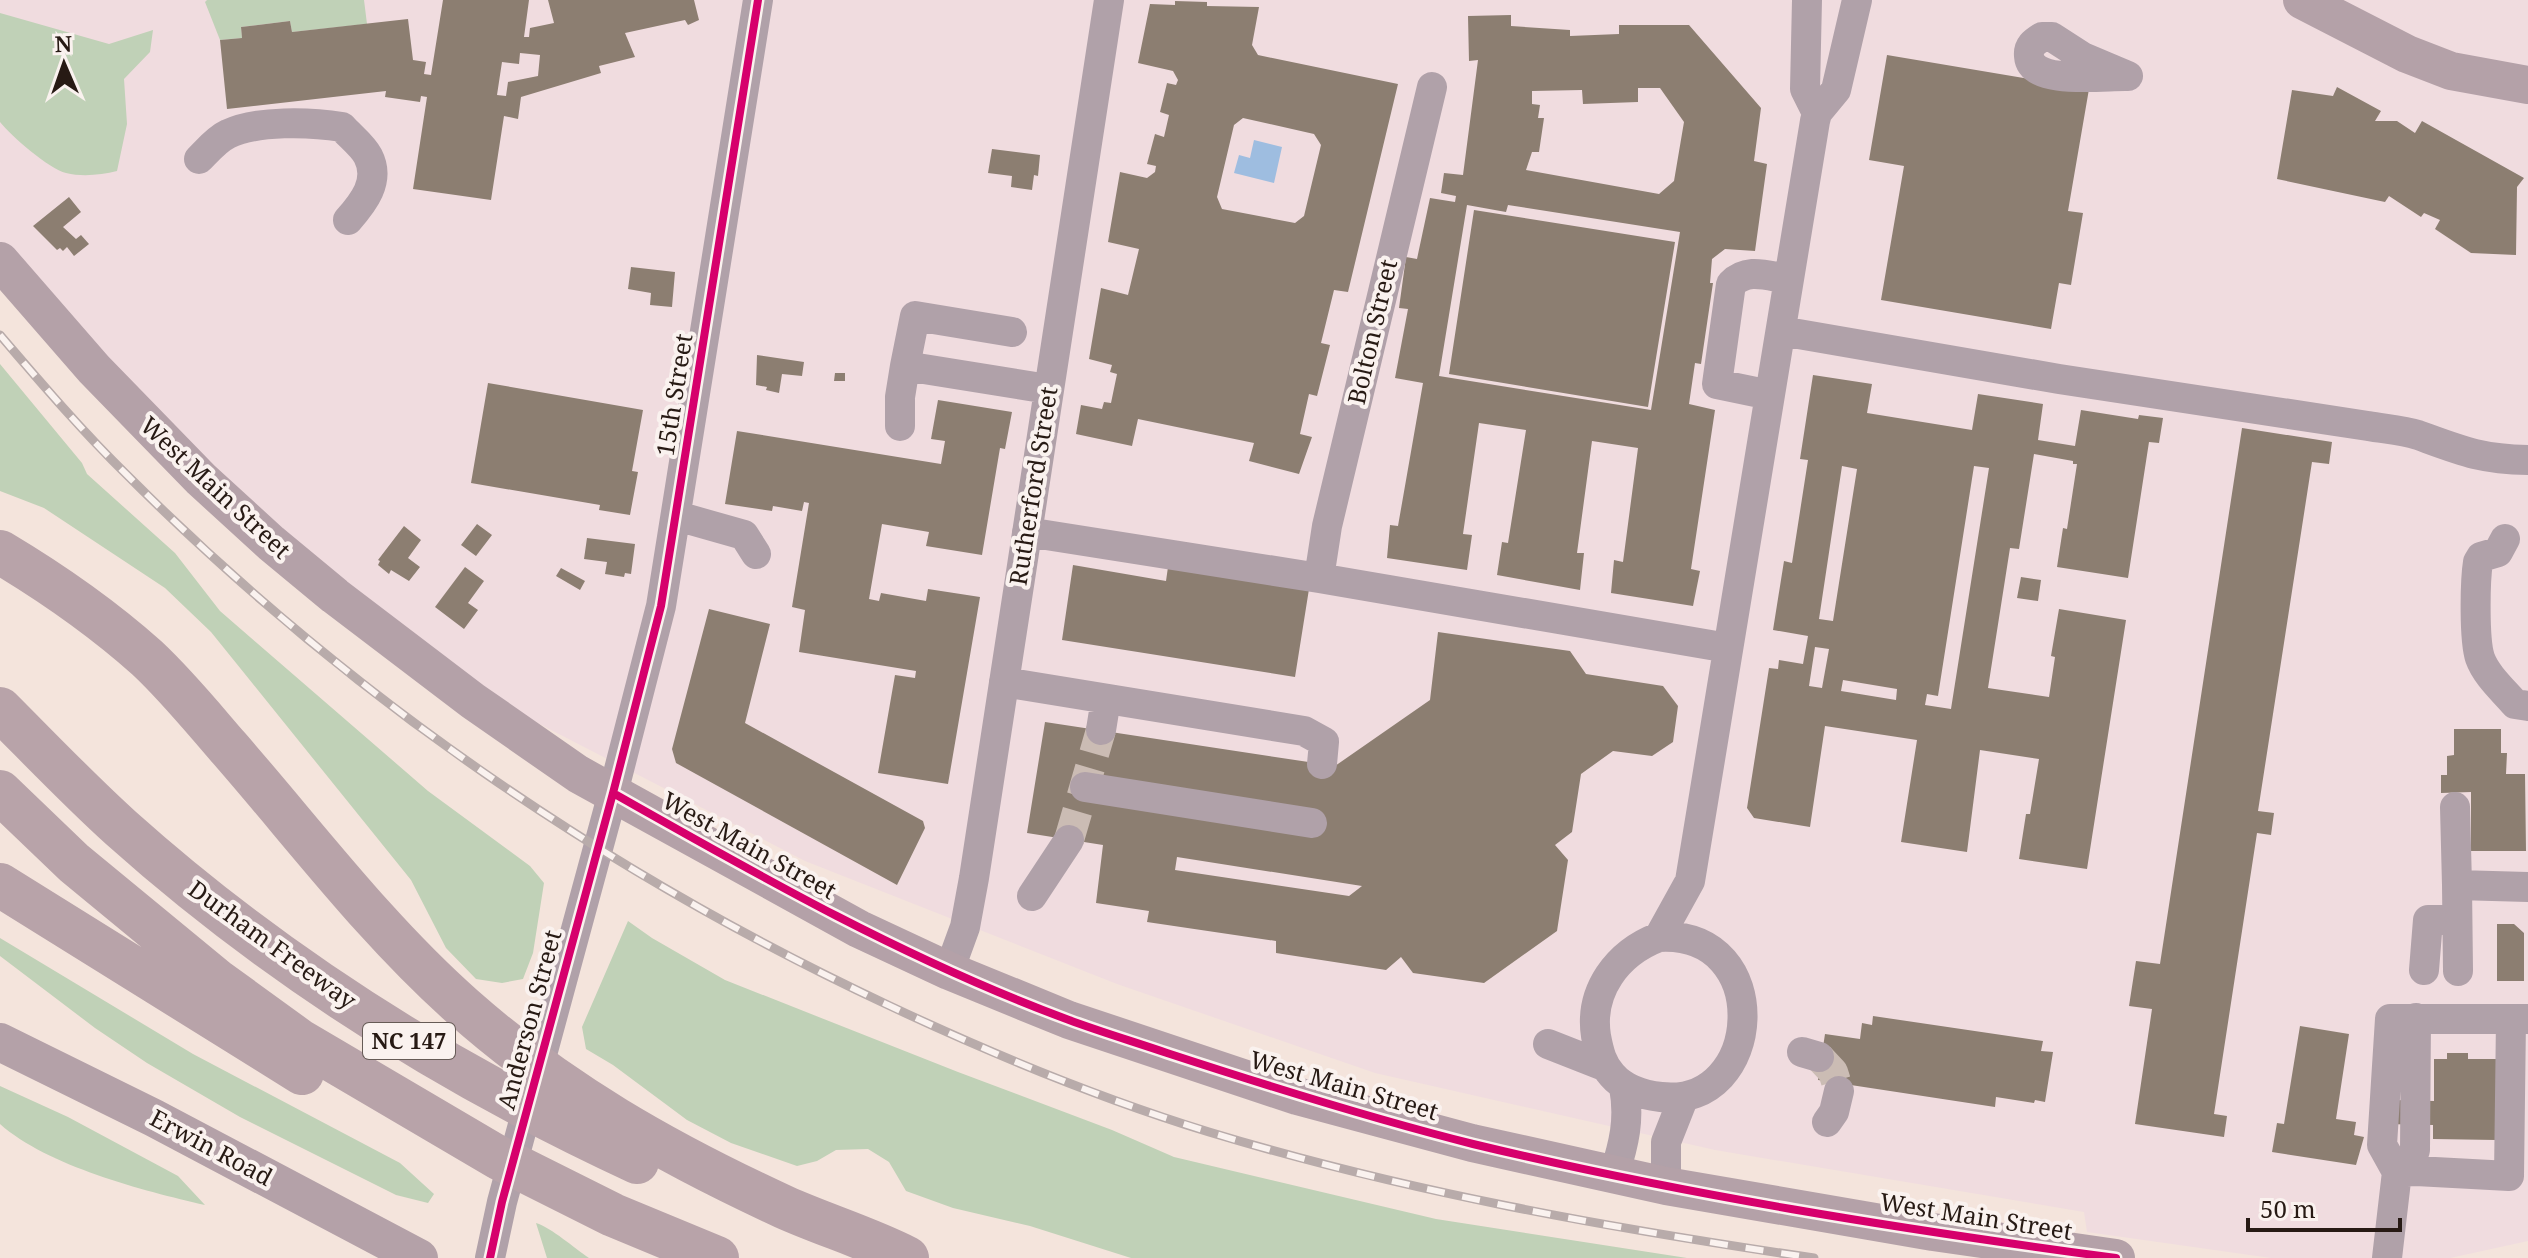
<svg xmlns="http://www.w3.org/2000/svg" width="2528" height="1258" font-family="'Noto Serif',serif">
  <style>
    .commercial { fill: #f0dcdf }
    .green { fill: #c0d1b7 }
    .water { fill: #9ebde0 }
    .building { fill: #8c7e71; fill-rule: evenodd }
    .lines { fill: none; stroke-linecap: round; stroke-linejoin: round }
    .minor-tunnel { stroke: #cbbcb4; stroke-width: 30; stroke-dasharray: 30 15; stroke-linecap: butt }
    .minor { stroke: #b0a1a9; stroke-width: 30 }
    .major { stroke: #b4a1a8; stroke-width: 38 }
    .highway { stroke: #b8a3a9; stroke-width: 44 }
    .rail-casing { stroke: #b8abaa; stroke-width: 9 }
    .rail { stroke: #faf2ef; stroke-width: 6; stroke-dasharray: 18; stroke-linecap: butt }
    .cycleway-casing { stroke: #faf2ef; stroke-width: 13 }
    .cycleway { stroke: #d6006c; stroke-width: 8 }
    .labels { text-anchor: middle; stroke-width: 8; stroke-linejoin: round; paint-order: stroke }
    .shield { fill: #faf2ef; stroke: #665b56; stroke-width: 2 }
    .shield-label { font-size: 22px; font-weight: bold; fill: #271a14 }
    .street-label { font-size: 24px; fill: #271a14; stroke: #faf2ef }
  </style>
  <rect width="100%" height="100%" fill="#f4e4dc"/>
  <path class="commercial" d="M0 0H2528V1241L2450 1258H2271L2087 1232 2084 1212 1715 1150 1375 1073 1117 984 805 861 433 669 151 425 0 251Z"/>
  <path class="green" d="M207 0H364L367 24 292 32 290 21 241 27 242 38 220 40 205 2Z
    M0 13 109 44 153 30 150 52 124 79 127 124 117 171C101 175 82 177 66 173 49 169 11 136 0 122Z
    M0 364 82 463 87 474 175 553 220 611 428 791 530 866 544 883 533 953 523 979 502 983 476 979 446 948 411 880 211 632 165 588 44 508 0 491Z
    M628 921 652 938 725 980 958 1072 1112 1130 1174 1157 1436 1219 1687 1258H1131L1030 1226 953 1208 906 1191 889 1162 868 1149 836 1150 817 1161 797 1166 731 1143 687 1120 613 1065 586 1049 582 1027Z
    M0 938 193 1054 400 1163 434 1194 428 1203 396 1195 240 1117 147 1063 95 1028 0 956Z
    M0 1086 68 1117 178 1176 205 1205C144 1191 47 1166 0 1124Z
    M536 1223C552 1228 574 1248 589 1258H547Z"/>
  <path class="water" d="M1254 140 1282 147 1274 183 1234 173 1239 155 1250 158Z"/>
  <path class="building" d="M443 0H529L524 37H529L530 28 554 23 548 0H694L699 20 688 25 685 20 625 33 635 57 599 66 601 73 521 97 518 119 504 116 491 200 413 189 427 97 421 96 420 102 385 97 386 91 227 109 220 40 242 38 241 27 290 21 292 32 408 19 413 60 426 62 424 74 431 75ZM520 53 540 55 538 76 508 82 506 96 497 95 502 62 519 64Z
    M1175 1 1207 2V6L1259 7 1252 45 1258 55 1398 84 1348 292 1334 290 1321 343 1330 345 1317 396 1309 394 1300 434 1312 437 1299 474 1249 461 1254 443 1138 419 1132 446 1076 434 1081 405 1102 409 1104 402 1111 403 1117 374 1110 372 1112 365 1089 359 1101 288 1128 295 1139 249 1108 242 1120 172 1147 178 1155 172 1156 166 1147 164 1155 134 1164 137 1169 115 1160 112 1167 83 1176 85 1178 80 1173 71 1138 63 1150 4 1175 5ZM1243 118 1314 134 1321 145 1304 216 1295 223 1222 209 1217 197 1234 125Z
    M1511 15V26L1570 30V36L1619 34V25H1689L1761 108 1754 161 1767 164 1755 251 1725 249 1712 259 1710 283H1713L1701 364 1695 363 1689 404 1715 410 1691 569 1700 571 1693 606 1611 593 1614 560 1623 562 1638 448 1592 441 1577 553H1584L1580 590 1497 575 1502 542 1508 543 1526 430 1479 423 1463 534 1472 535 1467 570 1387 558 1390 525 1398 526 1423 383 1395 378 1408 309 1399 308 1406 257 1417 259 1430 198 1455 202 1456 196 1441 193 1444 173 1463 175 1478 60 1469 61 1468 16ZM1638 88H1660L1684 122 1674 181 1659 194 1526 170 1532 152H1539L1544 118H1538L1540 105 1532 104V91L1582 90 1583 104 1638 102ZM1467 205 1506 212 1508 205 1680 232 1651 410 1439 376Z
    M1887 55 2089 89 2068 211 2083 213 2071 285 2059 283 2051 329 1881 300 1904 166 1869 160Z
    M2337 87 2381 111 2375 121H2397L2415 133 2422 121 2524 178 2517 187 2516 255 2471 253 2435 229 2440 220 2424 213 2421 217 2389 196 2385 202 2277 179 2292 90 2333 96Z
    M992 149 1040 155 1038 176 1034 175 1032 190 1011 187 1012 176 988 173Z
    M69 197 81 212 63 227 76 239 81 235 89 244 74 256 67 247 63 251 60 248 57 250 33 226Z
    M1474 210 1675 242 1648 407 1449 374Z
    M631 267 675 272 672 307 650 305 651 293 628 289Z
    M757 355 804 362 802 376 782 374 779 393 766 390 767 387 756 385Z
    M835 373H845V381H834Z
    M1813 375 1872 384 1867 413 1972 430 1978 394 2043 404 2038 440 2075 446 2081 410 2138 419 2139 415 2163 418 2159 443 2149 442 2128 578 2057 567 2063 528 2067 529 2077 464H2073V461L2034 454 2019 549 2010 548 1988 688 2049 697 2055 657 2051 656 2059 609 2126 620 2087 869 2019 859 2026 814H2030L2039 759 1980 750 1967 852 1901 842 1917 740 1825 726 1810 827 1754 818 1747 808 1769 668 1778 669 1779 660 1803 664 1808 636 1773 630 1784 561 1792 563 1808 460 1800 459ZM1842 466 1857 469 1833 621 1819 619ZM1974 466 1989 468 1951 709 1925 705 1927 694 1938 696ZM1815 647 1829 649 1822 688 1809 686ZM1843 680 1897 689 1896 700 1841 691Z
    M488 383 643 410 632 471 638 472 630 515 599 510 600 505 471 483Z
    M938 400 1012 412 1005 449 1000 448 982 555 926 546 929 532 882 524 869 599 879 601 881 593 926 601 928 589 980 597 948 784 878 773 895 675 915 678 916 671 799 652 805 610 792 607 809 503 804 502 802 511 773 506 772 511 725 504 737 431 941 464 945 441 931 439Z
    M2242 428 2332 442 2329 464 2312 462 2258 811 2274 813 2271 835 2257 833 2214 1114 2227 1116 2224 1137 2135 1124 2152 1009 2129 1006 2136 961 2160 964Z
    M477 524 492 535 476 556 461 545Z
    M404 526 421 540 408 558 420 567 409 581 391 570 389 574 378 565 380 561 378 560Z
    M587 538 635 544 631 574 625 573 624 577 605 574 607 562 584 559Z
    M1073 565 1166 581 1168 567 1309 589 1295 677 1062 640Z
    M465 567 484 581 468 603 478 610 464 629 435 607Z
    M561 568 585 581 580 590 556 576Z
    M2021 577 2041 580 2038 601 2017 598Z
    M709 609 770 624 745 723 923 821 925 828 897 885 676 763 672 749Z
    M1438 632 1570 651 1586 674 1663 686 1678 706 1673 742 1652 756 1613 751 1581 774 1572 832 1555 845 1568 860 1557 931 1484 983 1413 973 1401 957 1386 970 1276 953V941L1147 922 1149 911 1096 903 1103 845 1027 833 1045 722 1335 766 1430 700ZM1177 857 1362 886 1349 896 1175 870Z
    M2454 729H2501V753H2507L2506 774H2525L2526 851H2471V792L2441 793V775H2447V756L2454 755Z
    M2497 924H2514L2524 933V981H2497Z
    M1873 1016 2043 1041 2041 1051 2053 1052 2045 1102 2035 1100 2034 1103 1996 1097 1995 1107 1818 1080 1825 1034 1860 1039 1862 1023 1872 1025Z
    M2300 1026 2349 1034 2336 1119 2356 1122 2354 1135 2364 1137 2356 1165 2272 1152 2277 1123 2284 1124Z
    M2447 1053H2468V1059H2497L2496 1140 2433 1139V1125L2386 1124 2392 1100 2434 1101V1059H2447Z"/>
  <g class="lines">
    <path class="minor-tunnel" d="M1069 840 1101 730
      M1819 1057 1833 1072 1839 1091"/>
    <path class="minor" d="M1807 0 1805 89 1817 113
      M2042 37H2052L2083 57 2128 76C2106 75 2031 86 2029 56 2028 46 2034 42 2042 37Z
      M199 159C207 151 217 139 228 134 257 120 311 122 342 127 350 136 363 146 368 156 381 181 363 203 348 220
      M1781 331 2059 379 2368 426C2385 429 2403 430 2418 435 2462 451 2480 459 2528 460
      M1012 332 915 316 905 366 1048 389
      M1770 395 1717 384 1731 284C1748 267 1767 276 1789 279
      M900 426V397L905 366
      M677 516 744 535 756 554
      M1027 532 1319 578 1728 648
      M2505 539 2498 552 2481 557 2478 562C2475 581 2474 640 2480 658 2486 675 2503 690 2515 704L2528 706
      M1319 578 1327 526 1432 87
      M1004 682 1304 731 1324 742 1322 764
      M1101 730 1106 699
      M1085 787 1312 823
      M2455 807 2457 885
      M1032 896 1069 840
      M1659 937 1690 881 1815 121 1817 113 1836 90 1857 0
      M1659 937C1776 930 1764 1109 1661 1097 1643 1095 1624 1089 1612 1075 1602 1064 1599 1052 1596 1036 1589 991 1617 953 1659 937Z
      M2424 970 2428 920H2457
      M949 971 965 927 974 878 1109 0
      M2458 971 2457 885 2528 887
      M1548 1044 1604 1066
      M1802 1052 1819 1057
      M1827 1122 1834 1112 1839 1091
      M2408 1171 2415 1150 2416 1018
      M2397 1172 2382 1145 2390 1019H2528
      M1614 1175C1624 1144 1630 1119 1624 1087
      M1666 1186V1142L1683 1099
      M490 1258 502 1202 613 793 661 606 758 0
      M2387 1258 2397 1172 2416 1171 2509 1176 2511 1019"/>
    <path class="major" d="M2302 0 2407 54 2451 71 2528 85
      M0 261 94 369 201 479 271 543 335 596 473 701 578 774 859 929 949 971 1069 1020 1297 1096 1472 1143 1666 1186 1933 1232 2116 1258
      M0 1042 154 1118 419 1258"/>
    <path class="highway" d="M0 552C52 583 101 617 147 658 176 685 202 717 228 747 305 835 374 928 463 1007 560 1093 667 1153 784 1207 824 1225 868 1238 907 1258
      M0 709C40 749 79 790 121 828 274 965 451 1076 637 1162
      M0 792 74 863 216 980 300 1041 499 1158 613 1215 717 1258
      M0 885 302 1073"/>
    <g class="rail-casing">
      <path id="rail" d="M0 335C41 383 82 431 127 475 347 695 606 873 888 1005 992 1054 1099 1098 1209 1132 1407 1192 1609 1228 1814 1258"/>
    </g>
    <use href="#rail" class="rail"/>
    <g class="cycleway-casing">
      <path id="cycleway" d="M613 793C761 877 909 961 1069 1020 1101 1032 1135 1042 1167 1053 1268 1086 1369 1118 1473 1144 1684 1195 1900 1229 2116 1258
        M490 1258 502 1202 613 793 661 606 758 0"/>
    </g>
    <use href="#cycleway" class="cycleway"/>
  </g>
  <g class="labels">
    <rect class="shield" x="363" y="1023" width="92" height="36" rx="6"/>
    <g class="shield-label">
      <text x="409" y="1049">NC 147</text>
    </g>
    <g class="street-label">
      <text transform="translate(1373 332) rotate(-77)" y="8">Bolton Street</text>
      <text transform="translate(675 395) rotate(-81)" y="8">15th Street</text>
      <text transform="translate(1034 486) rotate(-81)" y="8">Rutherford Street</text>
      <text transform="translate(215 488) rotate(43)" y="8">West Main Street</text>
      <text transform="translate(749 846) rotate(29)" y="8">West Main Street</text>
      <text transform="translate(272 945) rotate(36)" y="8">Durham Freeway</text>
      <text transform="translate(530 1020) rotate(-75)" y="8">Anderson Street</text>
      <text transform="translate(1344 1086) rotate(16)" y="8">West Main Street</text>
      <text transform="translate(211 1148) rotate(28)" y="8">Erwin Road</text>
      <text transform="translate(1976 1217) rotate(9)" y="8">West Main Street</text>
    </g>
  </g>
  <g transform="translate(64 64) rotate(358)" stroke="#faf2ef" stroke-width="6" paint-order="stroke">
  <path d="M0-6L14 30L0 20L-14 30Z" fill="#271a14"/>
  <text y="-12" font-size="22" font-weight="bold" text-anchor="middle" fill="#271a14">N</text>
  </g>
  <path d="M2248 1218v12h152v-12" fill="none" stroke="#271a14" stroke-width="4"/>
  <text x="2260" y="1218" font-size="24" fill="#271a14" stroke="#faf2ef" stroke-width="6" paint-order="stroke">50 m</text>
</svg>
